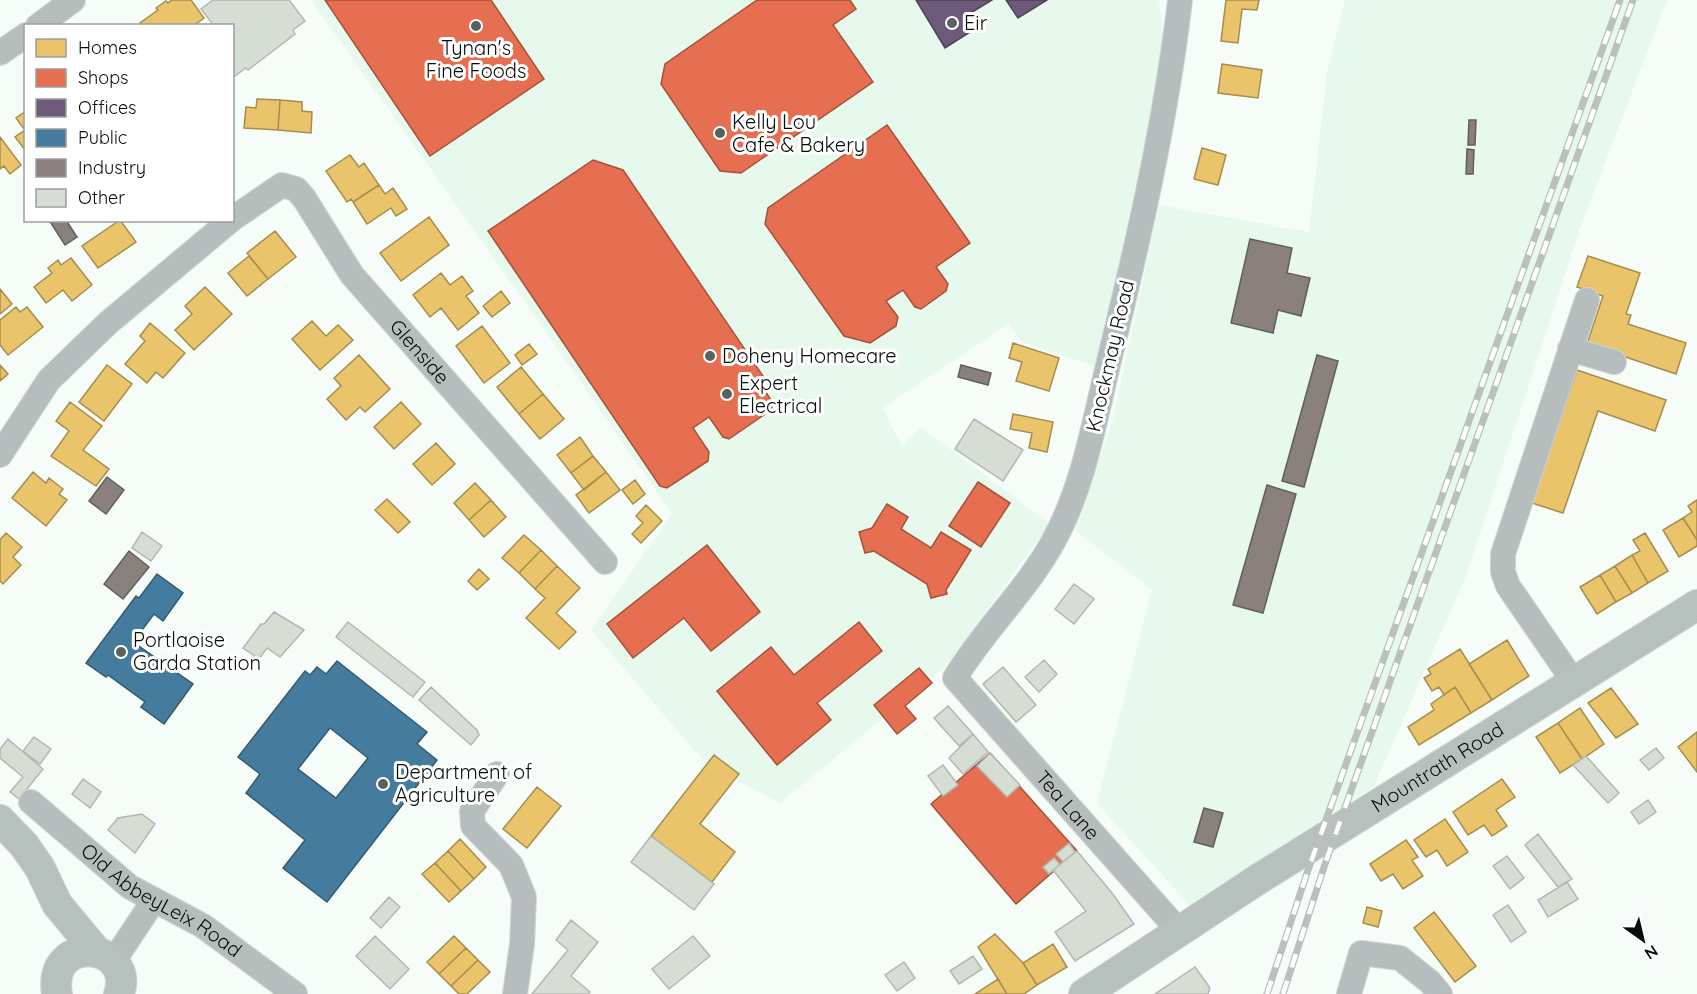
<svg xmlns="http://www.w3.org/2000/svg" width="1697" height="994" font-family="Quicksand,sans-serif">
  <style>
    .built { fill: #e6f9ec }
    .homes { fill: #e9c46a; stroke: #a58d4d; stroke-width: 1.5 }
    .shops { fill: #e76f51; stroke: #a4523b; stroke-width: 1.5 }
    .offices { fill: #6d597a; stroke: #4e4258; stroke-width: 1.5 }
    .public { fill: #457b9d; stroke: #325a71; stroke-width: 1.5; fill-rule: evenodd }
    .industry { fill: #8a817c; stroke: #625e5a; stroke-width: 1.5 }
    .building { fill: #d6ded3; stroke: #b2b7b1; stroke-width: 1.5 }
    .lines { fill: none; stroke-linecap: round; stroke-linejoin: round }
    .minor-casing { stroke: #d0d5d2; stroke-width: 26 }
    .major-casing { stroke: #d0d5d2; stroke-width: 32 }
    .minor { stroke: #b5bebc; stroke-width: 24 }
    .major { stroke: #b6c0bc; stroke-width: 30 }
    .rail-casing { stroke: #bac0bc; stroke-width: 7 }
    .rail { stroke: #fff; stroke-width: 4.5; stroke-dasharray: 14; stroke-linecap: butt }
    .poi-dot { fill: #5a615d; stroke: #fff; stroke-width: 2 }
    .labels { text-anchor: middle; stroke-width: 6; stroke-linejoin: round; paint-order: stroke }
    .poi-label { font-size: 20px; fill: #060e09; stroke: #fff; text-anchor: start }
    .street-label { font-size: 20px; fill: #060e09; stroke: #fff }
  </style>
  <rect width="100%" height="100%" fill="#f6fcf8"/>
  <path class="built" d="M311 0H1159L1164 52 1097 367 1023 343 1009 324 883 408 902 447 921 427 1050 524 944 668 780 803 707 765 591 630 672 514 546 332Z
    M1345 0H1667L1581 226 1466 576 1374 786 1189 905 1097 803 1152 590 1075 530 1112 423 1159 205 1309 232 1327 72Z"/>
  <path class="homes" d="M172 0H191L204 18 193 26H142L140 23 158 10 156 8 166 1 168 3Z
    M1226 0H1259L1257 10 1242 9 1238 43 1221 41Z
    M1222 64 1262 70 1258 98 1218 93Z
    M257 99 280 100 278 130 244 128 246 107 256 108Z
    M280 100 302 102V111L312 112 311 133 278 130Z
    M26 111V151L15 137 25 130 16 118Z
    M0 137 21 165 10 174 4 166 0 169Z
    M1202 148 1226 155 1218 185 1194 179Z
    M350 155 359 167 364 163 379 185 353 202 351 199 347 202 326 171Z
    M379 185 385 194 393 188 407 209 396 216 391 208 367 224 353 202Z
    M429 217 449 245 401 281 380 253Z
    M120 220 136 242 98 268 82 246Z
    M275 231 296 257 268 279 247 253Z
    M249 256 268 279 247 296 228 273Z
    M1588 256 1640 273 1626 314 1631 315 1628 324 1686 343 1676 374 1587 344 1603 296 1577 287Z
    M71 258 92 285 72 301 63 290 46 303 34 287 52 273 48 268 58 260 61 265Z
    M441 273 450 285 462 276 473 291 466 296 479 313 458 330 441 308 430 317 413 295Z
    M205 287 232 314 194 350 175 330 192 314 185 306Z
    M0 289 12 304 0 314Z
    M501 291 510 303 492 317 483 306Z
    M16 307 20 312 27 307 43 327 8 355 0 345V320Z
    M312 321 326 336 338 325 353 340 320 370 292 339Z
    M150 323 185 353 163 378 156 372 147 383 125 364 145 341 140 336Z
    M482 326 510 363 484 383 456 346Z
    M1013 343 1059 358 1049 391 1016 381 1022 362 1009 358Z
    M529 344 537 354 522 365 515 355Z
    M359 355 390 389 365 412 360 407 346 420 327 399 341 386 334 378Z
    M0 365 8 374 0 381Z
    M107 365 132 384 104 421 79 402Z
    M521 367 543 394 519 414 497 387Z
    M1577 370 1666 400 1655 431 1598 411 1563 513 1532 503Z
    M543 394 564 419 540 439 519 414Z
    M70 402 102 426 83 450 109 469 96 486 51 456 69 431 56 421Z
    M401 402 421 424 394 449 374 427Z
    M1013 414 1053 422 1047 452 1029 448 1032 433 1010 429Z
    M580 437 593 456 571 473 557 455Z
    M436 443 455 464 432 485 413 464Z
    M593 456 606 472 584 490 571 473Z
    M33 472 46 483 49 478 63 489 59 494 67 500 46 526 12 498Z
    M606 472 620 490 589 513 576 495Z
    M635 480 645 494 633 504 622 490Z
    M475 483 491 500 469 520 454 503Z
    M387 499 410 522 398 533 375 510Z
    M491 500 506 517 484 537 469 520Z
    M1697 500V540L1683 518 1692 512 1688 506Z
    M646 505 662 521 641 543 632 534 643 523 636 516Z
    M1683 518 1697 540V546L1679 557 1663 530Z
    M6 533 22 547 13 557 21 565 3 584 0 581V540Z
    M1645 533 1668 571 1648 583 1632 555 1640 551 1633 540Z
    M524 535 541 550 519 573 502 558Z
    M541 550 557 566 535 589 519 573Z
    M1632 555 1648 583 1632 593 1615 566Z
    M557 566 580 588 556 613 576 632 559 649 526 618 545 598 535 589Z
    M1615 566 1632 593 1616 602 1600 575Z
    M479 569 489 579 477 590 468 581Z
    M1600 575 1616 602 1597 614 1580 587Z
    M1507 640 1529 676 1492 700 1469 664Z
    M1460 649 1492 700 1471 713 1455 687 1444 695 1439 687 1432 691 1424 678 1431 674 1428 669Z
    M1455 687 1471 713 1419 745 1408 727 1434 710 1431 704Z
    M1611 688 1638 724 1616 738 1588 703Z
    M1580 708 1604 744 1582 759 1558 723Z
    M1558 723 1582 759 1560 773 1536 737Z
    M1697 732V772L1678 747Z
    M714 755 739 774 700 824 735 852 712 882 651 836Z
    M1502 779 1515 797 1496 810 1507 826 1492 836 1484 825 1468 835 1453 812Z
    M537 787 561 806 527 848 503 829Z
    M1445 819 1468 852 1447 866 1437 850 1426 857 1414 840Z
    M460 839 486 867 474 879 448 851Z
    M1406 840 1418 857 1412 860 1423 876 1403 889 1393 874 1381 881 1370 864Z
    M448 851 474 879 461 891 435 863Z
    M435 863 461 891 449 902 422 874Z
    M1367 907 1382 911 1378 927 1363 923Z
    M1434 912 1476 966 1455 982 1414 928Z
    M995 934 1023 963 1037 985 1024 994H1007L978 947Z
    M454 936 466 948 439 974 427 962Z
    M1053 944 1067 967 1037 985 1023 963Z
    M466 948 478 960 451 986 439 974Z
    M478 960 490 972 467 994H459L451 986Z
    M998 979 1007 994H975Z"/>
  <path class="shops" d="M325 0H491L544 79 430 156Z
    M757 0H850L856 9 833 25 873 82 741 173 720 171 661 84 665 64Z
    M887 125 970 243 936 267 948 284 946 291 921 309 915 307 903 290 886 301 898 317 896 326 870 343 844 336 765 224 768 208Z
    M593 160 623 170 765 379 760 383 773 403 771 410 729 439 723 437 709 417 693 428 709 452 708 461 667 488 660 486 488 231Z
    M978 482 1010 503 981 547 949 526Z
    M887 504 908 517 901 529 931 548 941 532 971 550 946 590 947 594 931 598 927 584 874 551 865 553 859 532 872 528Z
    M707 545 760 612 711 651 684 618 633 658 607 624Z
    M859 622 882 651 817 703 831 720 777 765 717 691 771 647 794 675Z
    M919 668 932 683 905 706 916 719 897 734 874 705Z
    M990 753 1077 851 1016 904 931 804Z"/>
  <path class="offices" d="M916 0H992L969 14 978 27 945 48Z
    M1006 0H1047L1018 18Z"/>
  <path class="public" d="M157 574 183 593 163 621 154 614 133 642 193 684 164 724 141 707 145 702 108 675 106 677 86 663 136 596 139 598Z
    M337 661 427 732 417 744 437 760 327 902 283 868 305 840 246 793 260 774 238 757 305 671 310 675 317 667 326 674ZM330 728 368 758 336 798 298 769Z"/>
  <path class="industry" d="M1469 120H1476L1475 145H1468Z
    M1467 149 1474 150 1473 174H1466Z
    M49 220H66L77 237 65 245Z
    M1250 239 1292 248 1287 273 1310 278 1301 316 1278 310 1273 333 1231 323Z
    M1317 355 1338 361 1304 487 1282 481Z
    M961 365 991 373 988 385 958 377Z
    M107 477 124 490 106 514 89 501Z
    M1267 485 1296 494 1263 613 1233 605Z
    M129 551 149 567 123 599 104 584Z
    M1204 808 1223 813 1213 847 1194 842Z"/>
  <path class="building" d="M213 0H289L305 21 293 30 295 34 248 70 246 68 232 78V26H214L201 9Z
    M974 419 1023 450 1003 481 955 449Z
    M142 532 162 546 151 561 132 548Z
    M1074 584 1094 599 1074 624 1055 609Z
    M274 612 304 630 280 657 267 648 259 659 243 648 261 624H264Z
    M348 622 425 682 413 697 336 637Z
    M1044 660 1057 674 1039 692 1025 677Z
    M1003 667 1036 705 1016 722 983 684Z
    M431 687 477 730 479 735 471 745 419 700Z
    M948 706 973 734 959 746 934 718Z
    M973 734 988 752 963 774 949 758Z
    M34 737 51 749 40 764 23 751Z
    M8 739 43 769 19 799 10 792 23 777 0 758V749Z
    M1656 748 1664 758 1649 770 1640 760Z
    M990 753 1020 785 1007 797 977 766Z
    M1586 756 1619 793 1608 803 1573 765Z
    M943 765 958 785 943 796 928 776Z
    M83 779 101 792 90 808 72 794Z
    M1648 800 1656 812 1639 824 1631 812Z
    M142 814 155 824 135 853 108 830 118 818Z
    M1538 834 1572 879 1558 887 1525 845Z
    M651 836 714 884 694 910 631 862Z
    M1069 843 1075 852 1063 862 1056 854Z
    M1077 851 1112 893 1134 924 1075 961 1055 932 1086 911 1053 870Z
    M1507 856 1524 878 1510 889 1493 866Z
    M1054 858 1060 864 1049 874 1043 867Z
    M1567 882 1578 899 1548 917 1538 900Z
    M389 897 400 907 381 928 370 918Z
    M1508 905 1526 932 1511 942 1493 915Z
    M571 920 598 942 571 976 590 992 588 994H532L568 950 556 940Z
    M375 936 409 969 390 989 356 956Z
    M693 936 710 956 669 989 652 969Z
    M973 956 982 969 959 984 950 971Z
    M904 962 915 978 897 991 885 975Z
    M1195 967 1210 988 1208 994H1155Z"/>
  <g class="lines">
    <g class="minor-casing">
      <g id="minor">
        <path id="s1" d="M1180 0C1166 121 1138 242 1109 361 1094 422 1084 486 1053 542 1026 591 983 631 955 678L1180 932"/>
        <path d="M38 26 73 0"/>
        <path d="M0 53 26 35"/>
        <path id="s2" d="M232 219 282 185 296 189 304 198 352 275 605 562"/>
        <path d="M1570 349 1614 362"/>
        <path d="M0 455 49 380 108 323 231 220"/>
        <path d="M1574 682 1508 586 1503 572V554L1587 300"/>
        <path d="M497 774 472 811 473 826 511 865 524 897 522 944 515 994"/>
        <path id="s3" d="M31 802 130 887 203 926 295 994"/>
        <path d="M113 962 154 900"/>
        <path d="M1349 994 1361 953 1400 958 1430 982 1440 994"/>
      </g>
    </g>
    <g class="major-casing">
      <g id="major">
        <path d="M0 820 24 845 40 868 57 904 96 951"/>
        <path d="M57 994C47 932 136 943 119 994"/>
        <path id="s4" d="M1084 994 1257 880 1697 605"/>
      </g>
    </g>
    <use href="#minor" class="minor"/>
    <use href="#major" class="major"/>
    <g class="rail-casing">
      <path id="rail" d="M1267 994 1308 870 1620 0
        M1283 994 1326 861 1633 0"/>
    </g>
    <use href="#rail" class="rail"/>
  </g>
  <g class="poi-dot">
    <circle cx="952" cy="23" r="6"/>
    <circle cx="476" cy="26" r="6"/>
    <circle cx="720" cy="133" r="6"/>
    <circle cx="710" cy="356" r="6"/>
    <circle cx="727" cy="394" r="6"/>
    <circle cx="121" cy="652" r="6"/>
    <circle cx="383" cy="784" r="6"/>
  </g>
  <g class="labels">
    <g class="poi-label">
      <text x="964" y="30">Eir</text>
      <text x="476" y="55" text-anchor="middle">Tynan's<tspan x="476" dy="23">Fine Foods</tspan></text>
      <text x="732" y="129">Kelly Lou<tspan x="732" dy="23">Cafe &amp; Bakery</tspan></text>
      <text x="722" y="363">Doheny Homecare</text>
      <text x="739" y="390">Expert<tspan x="739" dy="23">Electrical</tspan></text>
      <text x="133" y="647">Portlaoise<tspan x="133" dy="23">Garda Station</tspan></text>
      <text x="395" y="779">Department of<tspan x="395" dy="23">Agriculture</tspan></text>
    </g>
    <g class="street-label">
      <text dy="7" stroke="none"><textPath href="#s2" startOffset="280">Glenside</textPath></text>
      <text transform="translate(1110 356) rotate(-77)" y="7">Knockmay Road</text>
      <text dy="7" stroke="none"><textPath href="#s4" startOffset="420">Mountrath Road</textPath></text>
      <text dy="7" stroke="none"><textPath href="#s1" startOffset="896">Tea Lane</textPath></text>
      <text dy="7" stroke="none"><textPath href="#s3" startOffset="164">Old AbbeyLeix Road</textPath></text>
    </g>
  </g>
  <rect x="24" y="24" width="210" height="198" fill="#ffffff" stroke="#9b9f9d" stroke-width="1.5"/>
  <rect x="36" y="39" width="30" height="18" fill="#e9c46a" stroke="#9b9f9d" stroke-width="1.5"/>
  <text x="78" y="54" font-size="18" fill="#060e09">Homes</text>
  <rect x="36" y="69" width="30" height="18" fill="#e76f51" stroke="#9b9f9d" stroke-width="1.5"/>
  <text x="78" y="84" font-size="18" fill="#060e09">Shops</text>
  <rect x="36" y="99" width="30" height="18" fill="#6d597a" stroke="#9b9f9d" stroke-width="1.5"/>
  <text x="78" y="114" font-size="18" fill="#060e09">Offices</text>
  <rect x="36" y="129" width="30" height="18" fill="#457b9d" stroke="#9b9f9d" stroke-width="1.5"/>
  <text x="78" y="144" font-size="18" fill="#060e09">Public</text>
  <rect x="36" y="159" width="30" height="18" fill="#8a817c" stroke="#9b9f9d" stroke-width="1.5"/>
  <text x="78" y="174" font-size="18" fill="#060e09">Industry</text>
  <rect x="36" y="189" width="30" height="18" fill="#d6ded3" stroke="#9b9f9d" stroke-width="1.5"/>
  <text x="78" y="204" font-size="18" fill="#060e09">Other</text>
  <g transform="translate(1643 940) rotate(146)" stroke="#ffffff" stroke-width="4.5" paint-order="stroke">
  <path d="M0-4.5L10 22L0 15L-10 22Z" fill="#060e09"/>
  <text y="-9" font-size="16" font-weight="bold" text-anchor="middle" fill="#060e09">N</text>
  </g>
</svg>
